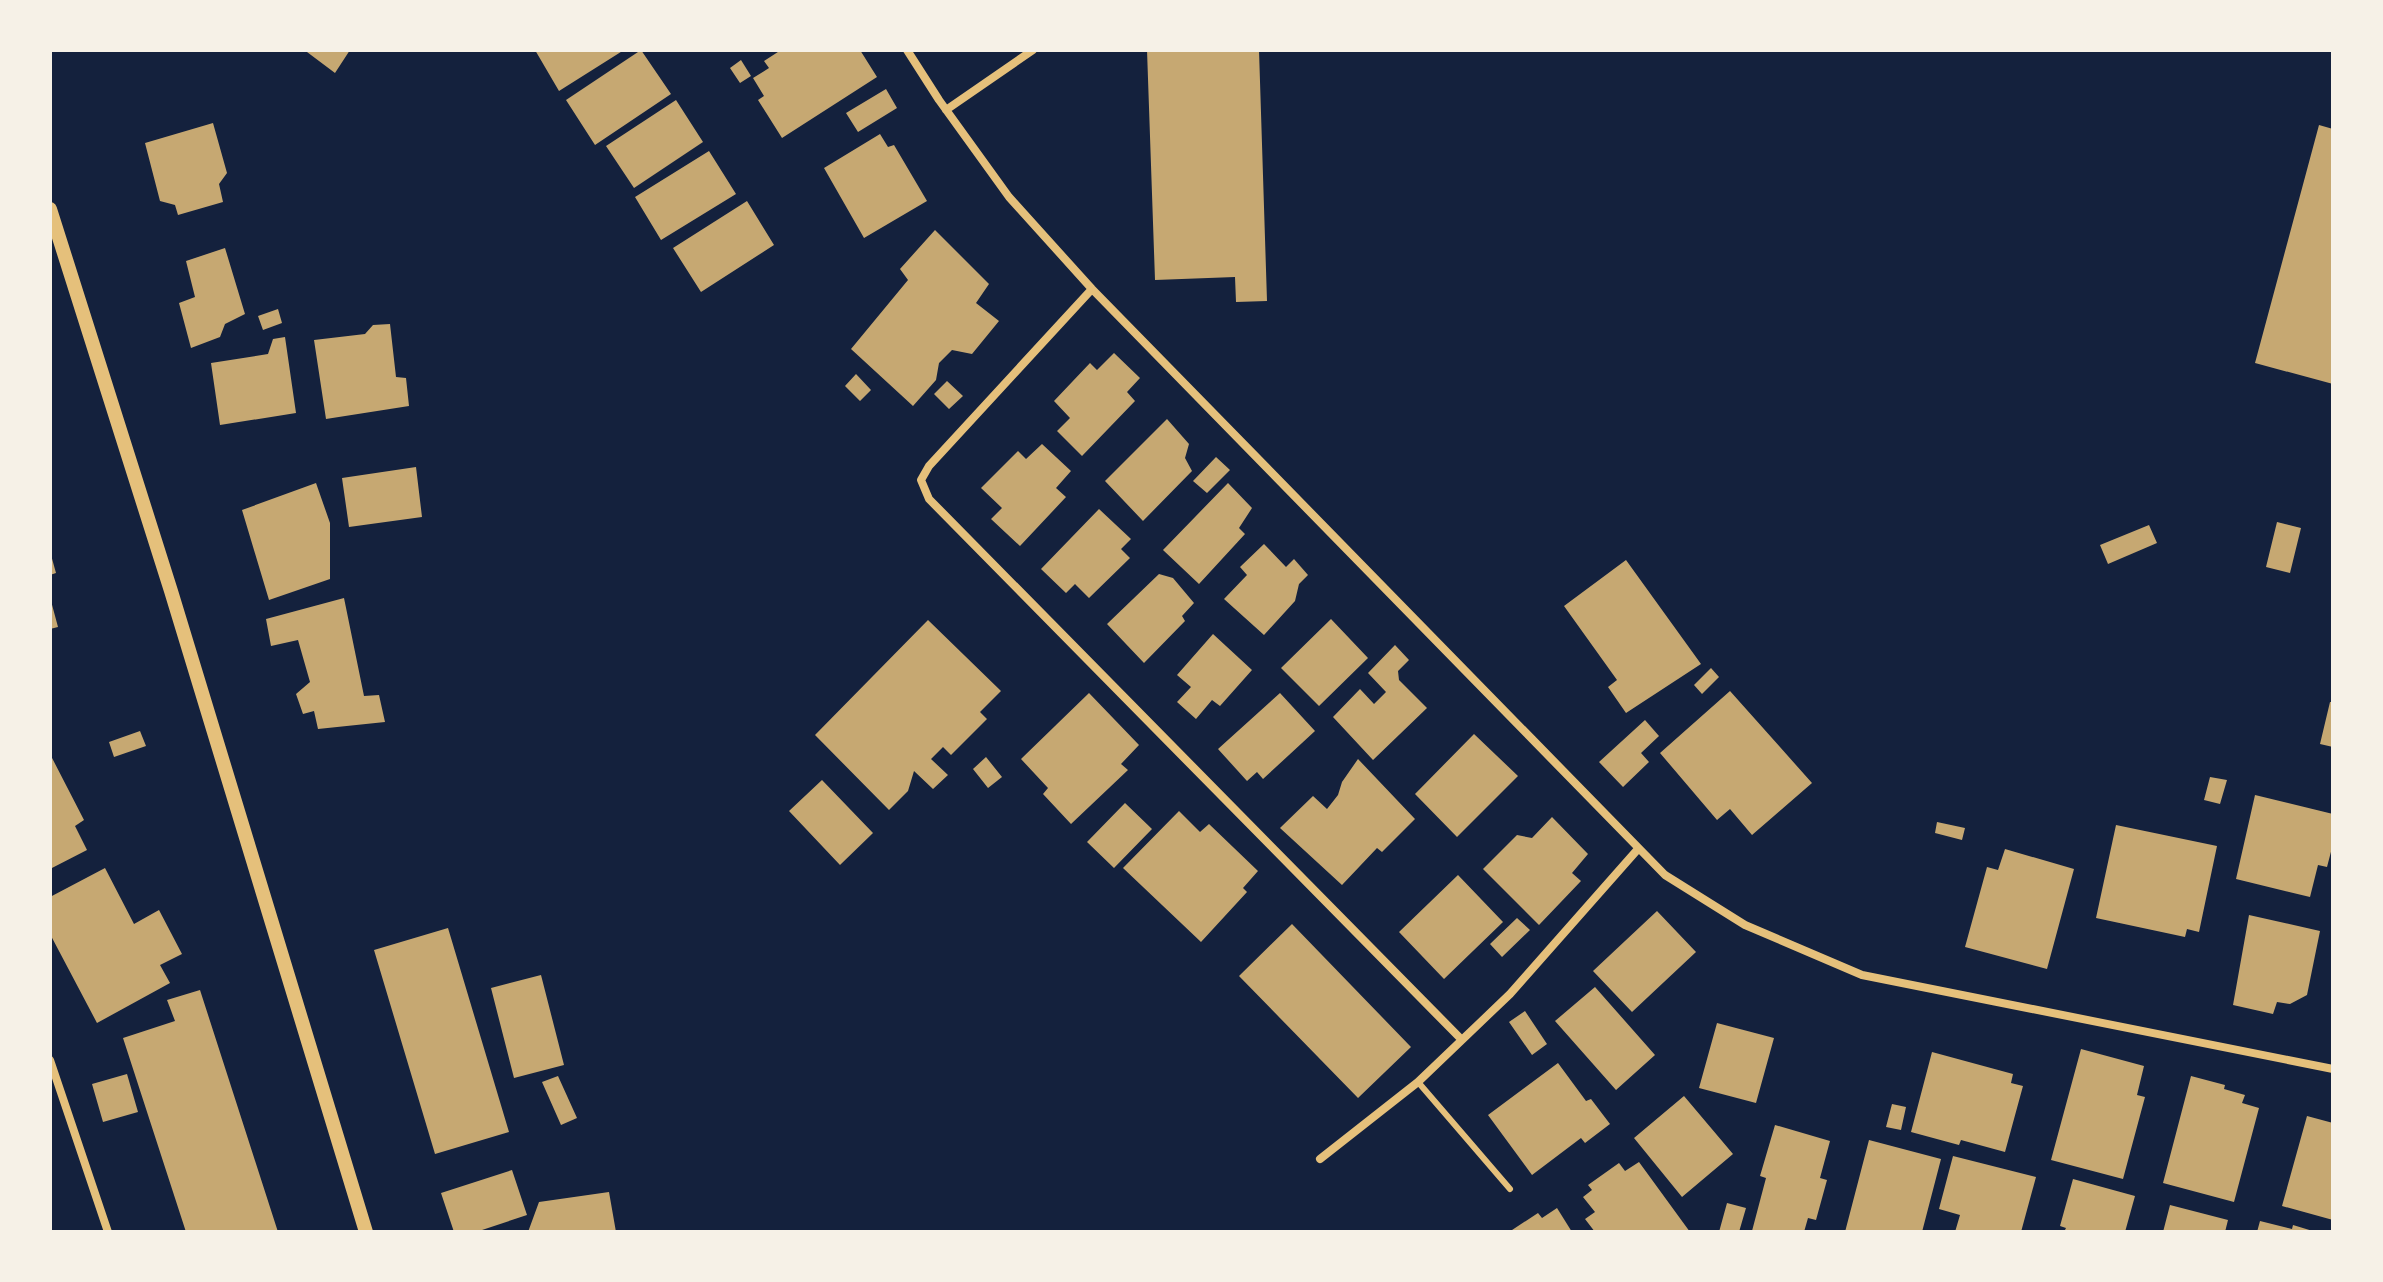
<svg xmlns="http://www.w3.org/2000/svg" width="2383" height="1282" font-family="Helvetica,sans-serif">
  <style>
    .building { fill: #c6a872 }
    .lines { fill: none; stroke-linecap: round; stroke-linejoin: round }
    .service { stroke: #e5c07b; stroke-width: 6 }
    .minor { stroke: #e5c07b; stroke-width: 8 }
    .tertiary { stroke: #e5c07b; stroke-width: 14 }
  </style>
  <rect width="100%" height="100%" fill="#14213d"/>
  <path class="building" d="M308 50H350L335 73 307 52Z
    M535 50H624L559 91Z
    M641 50 671 94 595 145 566 100Z
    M781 50H860L877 77 782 138 758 100 764 96 753 78 769 68 764 61Z
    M1147 50H1259L1267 301 1236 302 1235 277 1155 280Z
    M741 60 751 76 740 83 730 68Z
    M886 89 897 108 858 132 846 113Z
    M676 100 703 142 634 188 606 146Z
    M213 123 227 173 219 184 223 202 178 215 175 205 160 201 145 143Z
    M2319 125 2333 129V384L2255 363Z
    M880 134 888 147 894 145 927 201 864 238 824 168Z
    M709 151 736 194 661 240 635 197Z
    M747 201 774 245 701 292 673 248Z
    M935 230 989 284 976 303 999 321 972 354 952 350 939 363 936 380 913 406 851 349 908 280 900 269Z
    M225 248 245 314 225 324 220 337 191 348 179 303 195 297 186 261Z
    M278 309 282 323 263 330 258 316Z
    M390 324 396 377 406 378 409 406 326 419 314 340 365 334 373 325Z
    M285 337 296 413 220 425 211 363 268 354 273 339Z
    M1114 353 1140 378 1127 392 1135 401 1082 456 1057 431 1070 418 1054 401 1090 363 1097 370Z
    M856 374 871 390 860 401 845 386Z
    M947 381 963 396 949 409 934 394Z
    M1167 419 1189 444 1185 458 1192 471 1143 521 1105 481Z
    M1042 444 1071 471 1056 488 1066 497 1020 546 991 519 1002 508 981 488 1018 451 1026 459Z
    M1216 457 1230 470 1207 493 1193 481Z
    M416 467 422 517 349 527 342 478Z
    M316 483 330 523V579L269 600 242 510Z
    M1228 483 1252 508 1239 528 1245 534 1199 584 1163 550Z
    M1099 509 1131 539 1121 549 1130 558 1089 598 1075 584 1066 593 1041 569Z
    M2277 522 2301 528 2290 573 2266 567Z
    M2149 525 2157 543 2108 564 2100 545Z
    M1264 544 1286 567 1294 559 1308 575 1299 584 1295 601 1264 635 1224 599 1247 575 1240 567Z
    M51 555 56 573 50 575V556Z
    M1626 560 1701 664 1626 713 1608 687 1617 680 1564 606Z
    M1159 574 1173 578 1194 603 1182 616 1185 621 1144 663 1107 624Z
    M344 598 364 696 379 695 385 722 318 729 314 711 303 714 296 694 310 682 298 640 271 646 266 619Z
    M51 601 58 627 50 629V602Z
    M1331 619 1368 658 1319 706 1281 668Z
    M928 620 1001 691 980 712 987 719 951 755 943 747 931 759 948 775 933 789 914 771 908 791 889 810 815 735Z
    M1213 634 1252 670 1220 706 1212 700 1196 719 1177 702 1191 687 1177 675Z
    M1395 645 1409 660 1398 671 1399 680 1427 708 1373 760 1333 717 1360 689 1374 704 1386 692 1368 673Z
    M1711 668 1719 677 1702 694 1694 685Z
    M1730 691 1812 783 1752 835 1730 809 1717 820 1660 753Z
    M1089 693 1139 745 1121 764 1128 770 1071 824 1043 794 1048 788 1021 759Z
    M1280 693 1315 731 1263 779 1257 772 1247 781 1218 749Z
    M2330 702H2333V747L2320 744Z
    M1645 720 1659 736 1641 753 1649 762 1623 787 1599 762Z
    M140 731 146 746 114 757 109 742Z
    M1474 734 1518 776 1457 837 1415 794Z
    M50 754 84 820 75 826 87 850 50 869Z
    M986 757 1002 777 988 788 973 769Z
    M1358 759 1415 819 1382 852 1377 848 1342 885 1280 828 1313 796 1327 809 1338 795 1342 782Z
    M2210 777 2227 780 2220 804 2204 800Z
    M822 780 873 833 840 865 789 811Z
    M2255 795 2333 814V844L2327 867 2318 865 2310 897 2236 879Z
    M1125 803 1152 829 1114 868 1087 842Z
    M1179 811 1200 832 1209 824 1258 871 1243 888 1247 892 1201 942 1123 868Z
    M1552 817 1588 854 1572 873 1581 881 1539 925 1483 869 1517 835 1532 838Z
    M1937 822 1965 828 1962 840 1935 833Z
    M2116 825 2217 846 2199 932 2187 929 2185 937 2096 918Z
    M2005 849 2074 869 2047 969 1965 947 1987 867 1998 870Z
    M105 868 134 924 159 910 182 954 160 965 170 983 97 1023 50 934V897Z
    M1458 875 1503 922 1444 979 1399 932Z
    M1657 911 1696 952 1632 1012 1593 971Z
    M2249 915 2320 931 2307 995 2290 1004 2277 1002 2273 1014 2233 1005Z
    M1517 918 1530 930 1502 957 1490 944Z
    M1292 924 1411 1047 1358 1098 1239 976Z
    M448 928 509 1132 435 1154 374 950Z
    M541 975 564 1065 514 1078 491 988Z
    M1595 987 1655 1055 1616 1090 1555 1021Z
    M200 990 278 1232H186L123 1038 175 1021 167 1000Z
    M1525 1011 1547 1044 1532 1055 1509 1022Z
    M1717 1023 1774 1038 1756 1103 1699 1088Z
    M2081 1049 2144 1066 2137 1095 2145 1097 2123 1179 2051 1160Z
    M1932 1052 2013 1074 2011 1083 2023 1086 2005 1152 1961 1140 1959 1145 1911 1132Z
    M1558 1063 1586 1101 1591 1099 1610 1124 1585 1143 1581 1138 1532 1175 1488 1115Z
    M127 1074 138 1112 103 1122 92 1084Z
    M558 1076 577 1118 561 1125 542 1082Z
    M2191 1076 2225 1085 2224 1089 2245 1095 2242 1103 2259 1108 2234 1202 2163 1183Z
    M1684 1096 1733 1154 1682 1197 1634 1138Z
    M1892 1104 1906 1107 1901 1130 1886 1127Z
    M2307 1116 2333 1123V1220L2282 1206Z
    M1775 1125 1830 1141 1820 1178 1827 1180 1816 1220 1808 1218 1804 1232 1752 1231 1766 1178 1760 1176Z
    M1869 1140 1941 1159 1922 1232H1845Z
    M1953 1156 2036 1177 2021 1232H1955L1960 1215 1939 1209Z
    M1639 1162 1690 1232H1595L1585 1219 1595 1212 1583 1197 1592 1190 1588 1185 1619 1163 1625 1171Z
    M512 1170 527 1215 476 1232H454L441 1193Z
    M2073 1179 2135 1196 2125 1232H2064L2066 1228 2060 1226Z
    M609 1192 616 1232H528L539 1202Z
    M1727 1203 1746 1208 1739 1232H1719Z
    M2170 1205 2228 1220 2225 1232H2163Z
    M1557 1208 1572 1232H1509L1538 1213 1542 1218Z
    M2260 1221 2292 1229 2293 1225 2316 1232H2257Z"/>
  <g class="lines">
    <path class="service" d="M1418 1082 1510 1189"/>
    <path class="minor" d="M907 50 939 100 1009 197 1092 289 1665 875 1745 925 1862 975 2333 1069
      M946 110 1033 50
      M1092 289 929 466 921 480 929 499 1462 1040
      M50 1060 108 1232
      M1320 1159 1418 1082 1510 994 1638 849"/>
    <path class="tertiary" d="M50 209 171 591 366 1232"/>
  </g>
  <rect width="2383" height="1282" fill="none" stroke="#f6f1e7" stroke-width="104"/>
</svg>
